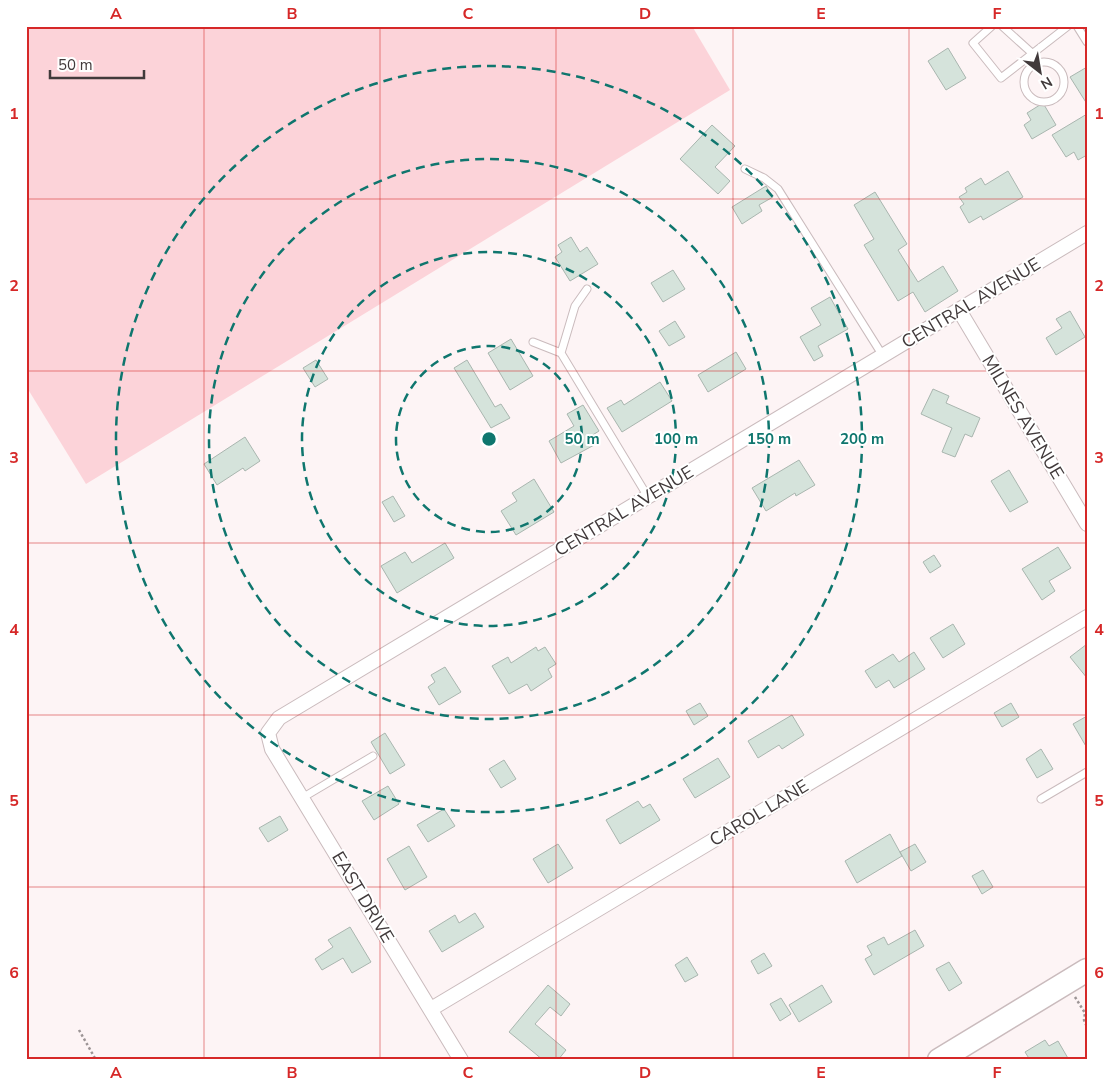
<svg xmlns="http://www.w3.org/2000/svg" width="1113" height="1086" font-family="'Nunito Sans',sans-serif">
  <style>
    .green { fill: #fcd3d9 }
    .building { fill: #d5e3db; stroke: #a9b6af }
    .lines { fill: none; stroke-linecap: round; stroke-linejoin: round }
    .service-casing { stroke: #cabbbd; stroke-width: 9 }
    .minor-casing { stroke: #cabbbd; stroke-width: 16 }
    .primary-casing { stroke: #cabbbd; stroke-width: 25 }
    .path { stroke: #9c9495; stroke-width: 2.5; stroke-dasharray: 2.5 2.5; stroke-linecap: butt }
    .service { stroke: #fff; stroke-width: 7 }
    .minor { stroke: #fff; stroke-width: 14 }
    .primary { stroke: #fff; stroke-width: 22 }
    .grid { fill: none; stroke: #d62828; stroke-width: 1; stroke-opacity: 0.55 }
    .ring { fill: none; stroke: #0f766e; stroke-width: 2.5; stroke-dasharray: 9 6 }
    .labels { text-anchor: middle; stroke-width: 4; stroke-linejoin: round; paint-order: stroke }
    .street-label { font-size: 18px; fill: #413a3b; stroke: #fff }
    .centre { fill: #0f766e; stroke: #fff; stroke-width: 2.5 }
    .ring-label { font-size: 15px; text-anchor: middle; font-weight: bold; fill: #0f766e; stroke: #fff; stroke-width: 4; stroke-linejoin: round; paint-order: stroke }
    .neatline { fill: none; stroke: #d62828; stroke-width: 2 }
    .grid-label { font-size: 16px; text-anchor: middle; font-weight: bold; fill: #d62828 }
  </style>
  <rect width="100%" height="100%" fill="#fdf4f5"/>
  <path class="green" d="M26 26H692L730 90 86 484 26 386Z"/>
  <path class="building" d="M948 48 966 78 946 90 928 61Z
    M1087 67V104L1070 77Z
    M1043 103 1056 125 1032 139 1024 125 1031 120 1027 113Z
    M1087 114V155L1078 160 1074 152 1066 157 1052 135Z
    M712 125 735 146 715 167 730 181 718 194 680 159Z
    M1008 171 1023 197 983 220 981 216 969 223 960 207 964 204 959 197 967 192 965 188 981 178 985 185Z
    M766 186 773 197 759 205 762 211 742 224 732 207Z
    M875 192 907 244 898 250 918 282 943 266 958 291 925 312 913 292 898 301 864 245 874 239 854 205Z
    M571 237 580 252 587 247 598 264 570 281 555 257 562 252 558 245Z
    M673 270 685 289 663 302 651 283Z
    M830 297 848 329 818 346 823 356 814 361 800 337 821 325 811 308Z
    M1070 311 1085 337 1056 355 1046 338 1062 328 1056 319Z
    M675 321 685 337 669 346 659 331Z
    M511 339 533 376 510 390 488 353Z
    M736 352 746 369 708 392 698 375Z
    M316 360 328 379 315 387 303 368Z
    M467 360 495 407 501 404 510 418 491 428 454 368Z
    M660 382 672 401 622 432 607 408 621 400 624 405Z
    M933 389 949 396 946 403 980 418 972 437 965 434 955 457 942 452 952 428 921 414Z
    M583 405 599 431 591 436 596 444 561 463 549 441 574 426 567 414Z
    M245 437 260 461 245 471 243 468 217 485 204 464Z
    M799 460 815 485 796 496 795 493 766 511 752 488Z
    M1009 470 1028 502 1010 512 991 481Z
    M534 479 554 512 516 535 501 511 517 501 512 493Z
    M393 496 405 516 394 522 382 502Z
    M445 543 454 558 397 593 381 566 405 552 412 563Z
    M1058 547 1071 568 1049 581 1055 591 1042 600 1022 569Z
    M934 555 941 566 930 573 923 562Z
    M953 624 965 644 943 658 930 638Z
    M1087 644V678L1070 657Z
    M536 647 538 651 545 647 556 664 548 669 552 677 531 691 527 684 509 694 492 666 508 657 511 663Z
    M914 652 925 669 894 688 889 680 876 688 865 671 893 654 899 662Z
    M445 667 461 692 439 705 428 687 435 682 431 675Z
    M700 703 708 716 694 725 686 711Z
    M1011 703 1019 717 1002 727 994 713Z
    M792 715 804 735 782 749 779 745 758 758 748 741Z
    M1087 716V748L1073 724Z
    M385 733 405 765 390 774 371 742Z
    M1041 749 1053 769 1037 778 1026 759Z
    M718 758 730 777 695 798 683 779Z
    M504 760 516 779 501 788 489 769Z
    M388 786 399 804 374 820 362 801Z
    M638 801 643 808 650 804 660 820 620 844 606 820Z
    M444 809 455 826 428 842 417 825Z
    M280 816 288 830 268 842 259 828Z
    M890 834 902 856 857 883 845 861Z
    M558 844 573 868 548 883 533 859Z
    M915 844 926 862 911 871 900 852Z
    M409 846 427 877 405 890 387 859Z
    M983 870 993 887 982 894 972 876Z
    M475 913 484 927 442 952 429 931 455 915 459 923Z
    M350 927 371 962 352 973 343 958 322 970 315 959 333 947 328 940Z
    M915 930 924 946 874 975 865 959 872 955 867 946 884 937 888 945Z
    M764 953 772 966 758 974 751 961Z
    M687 957 698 975 685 982 675 965Z
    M949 962 962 983 949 991 936 969Z
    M548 985 570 1004 561 1016 550 1007 535 1024 566 1050 558 1060H543L509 1032Z
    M822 985 832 1002 799 1022 789 1005Z
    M781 998 791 1014 780 1021 770 1004Z
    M1045 1040 1049 1046 1058 1041 1069 1060H1030L1025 1052Z"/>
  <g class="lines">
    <g class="service-casing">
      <path id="service" d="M992 26 973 43 1001 78 1068 26
        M1002 26 1033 54 1036 64
        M1077 26 1087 42
        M1024 82a20 20 0 1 1 40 0a20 20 0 1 1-40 0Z
        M745 169 764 178 778 189 883 356
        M587 289 575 306 561 353 648 497
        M533 342 561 353
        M302 798 373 756
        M1041 799 1087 772"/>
    </g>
    <g class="minor-casing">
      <path id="minor" d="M959 310 1087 524
        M431 1009 1087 617
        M461 1060 272 749 268 733 279 718 1087 233"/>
    </g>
    <g class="primary-casing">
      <path id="primary" d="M939 1060 1087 970"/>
    </g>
    <path class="path" d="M1075 997 1085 1013 1084 1020 1087 1027
      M79 1030 96 1060"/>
    <use href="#service" class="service"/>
    <use href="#minor" class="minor"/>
    <use href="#primary" class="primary"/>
  </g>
  <path class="grid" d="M204 26V1060M380 26V1060M556 26V1060M733 26V1060M909 26V1060M26 199H1087M26 371H1087M26 543H1087M26 715H1087M26 887H1087"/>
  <g class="ring">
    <circle cx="489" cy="439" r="93"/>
    <circle cx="489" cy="439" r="187"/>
    <circle cx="489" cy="439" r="280"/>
    <circle cx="489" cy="439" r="373"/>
  </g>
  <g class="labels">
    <g class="street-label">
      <text transform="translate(971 303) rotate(-31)" y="6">CENTRAL AVENUE</text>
      <text transform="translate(1023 417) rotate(59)" y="6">MILNES AVENUE</text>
      <text transform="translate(624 511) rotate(-31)" y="6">CENTRAL AVENUE</text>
      <text transform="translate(759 813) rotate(-31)" y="6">CAROL LANE</text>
      <text transform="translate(363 897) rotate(59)" y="6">EAST DRIVE</text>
    </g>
  </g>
  <circle cx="489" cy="439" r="8" class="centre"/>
  <g class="ring-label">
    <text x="582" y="444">50 m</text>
    <text x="676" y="444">100 m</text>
    <text x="769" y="444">150 m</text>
    <text x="862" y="444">200 m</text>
  </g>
  <rect width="1113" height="1086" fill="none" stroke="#ffffff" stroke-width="55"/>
  <g transform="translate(1040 72) rotate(149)" stroke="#ffffff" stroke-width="4" paint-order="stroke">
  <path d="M0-4L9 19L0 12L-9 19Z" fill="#413a3b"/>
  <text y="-8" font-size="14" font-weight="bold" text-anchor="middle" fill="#413a3b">N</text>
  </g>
  <path d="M50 70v8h94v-8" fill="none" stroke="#413a3b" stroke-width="2.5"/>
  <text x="58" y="70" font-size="15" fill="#413a3b" stroke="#ffffff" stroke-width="4" paint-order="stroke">50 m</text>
  <rect x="28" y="28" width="1058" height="1030" class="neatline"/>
  <g class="grid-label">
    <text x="116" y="19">A</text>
    <text x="292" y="19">B</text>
    <text x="468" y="19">C</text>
    <text x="645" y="19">D</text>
    <text x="821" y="19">E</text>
    <text x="997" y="19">F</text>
    <text x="14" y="119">1</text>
    <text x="1099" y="119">1</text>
    <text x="14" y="291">2</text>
    <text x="1099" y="291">2</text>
    <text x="14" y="463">3</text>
    <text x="1099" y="463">3</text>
    <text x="14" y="635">4</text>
    <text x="1099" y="635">4</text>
    <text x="14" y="806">5</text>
    <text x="1099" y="806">5</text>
    <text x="14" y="978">6</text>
    <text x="1099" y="978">6</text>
    <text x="116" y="1078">A</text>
    <text x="292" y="1078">B</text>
    <text x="468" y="1078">C</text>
    <text x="645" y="1078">D</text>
    <text x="821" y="1078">E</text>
    <text x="997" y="1078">F</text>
  </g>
</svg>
